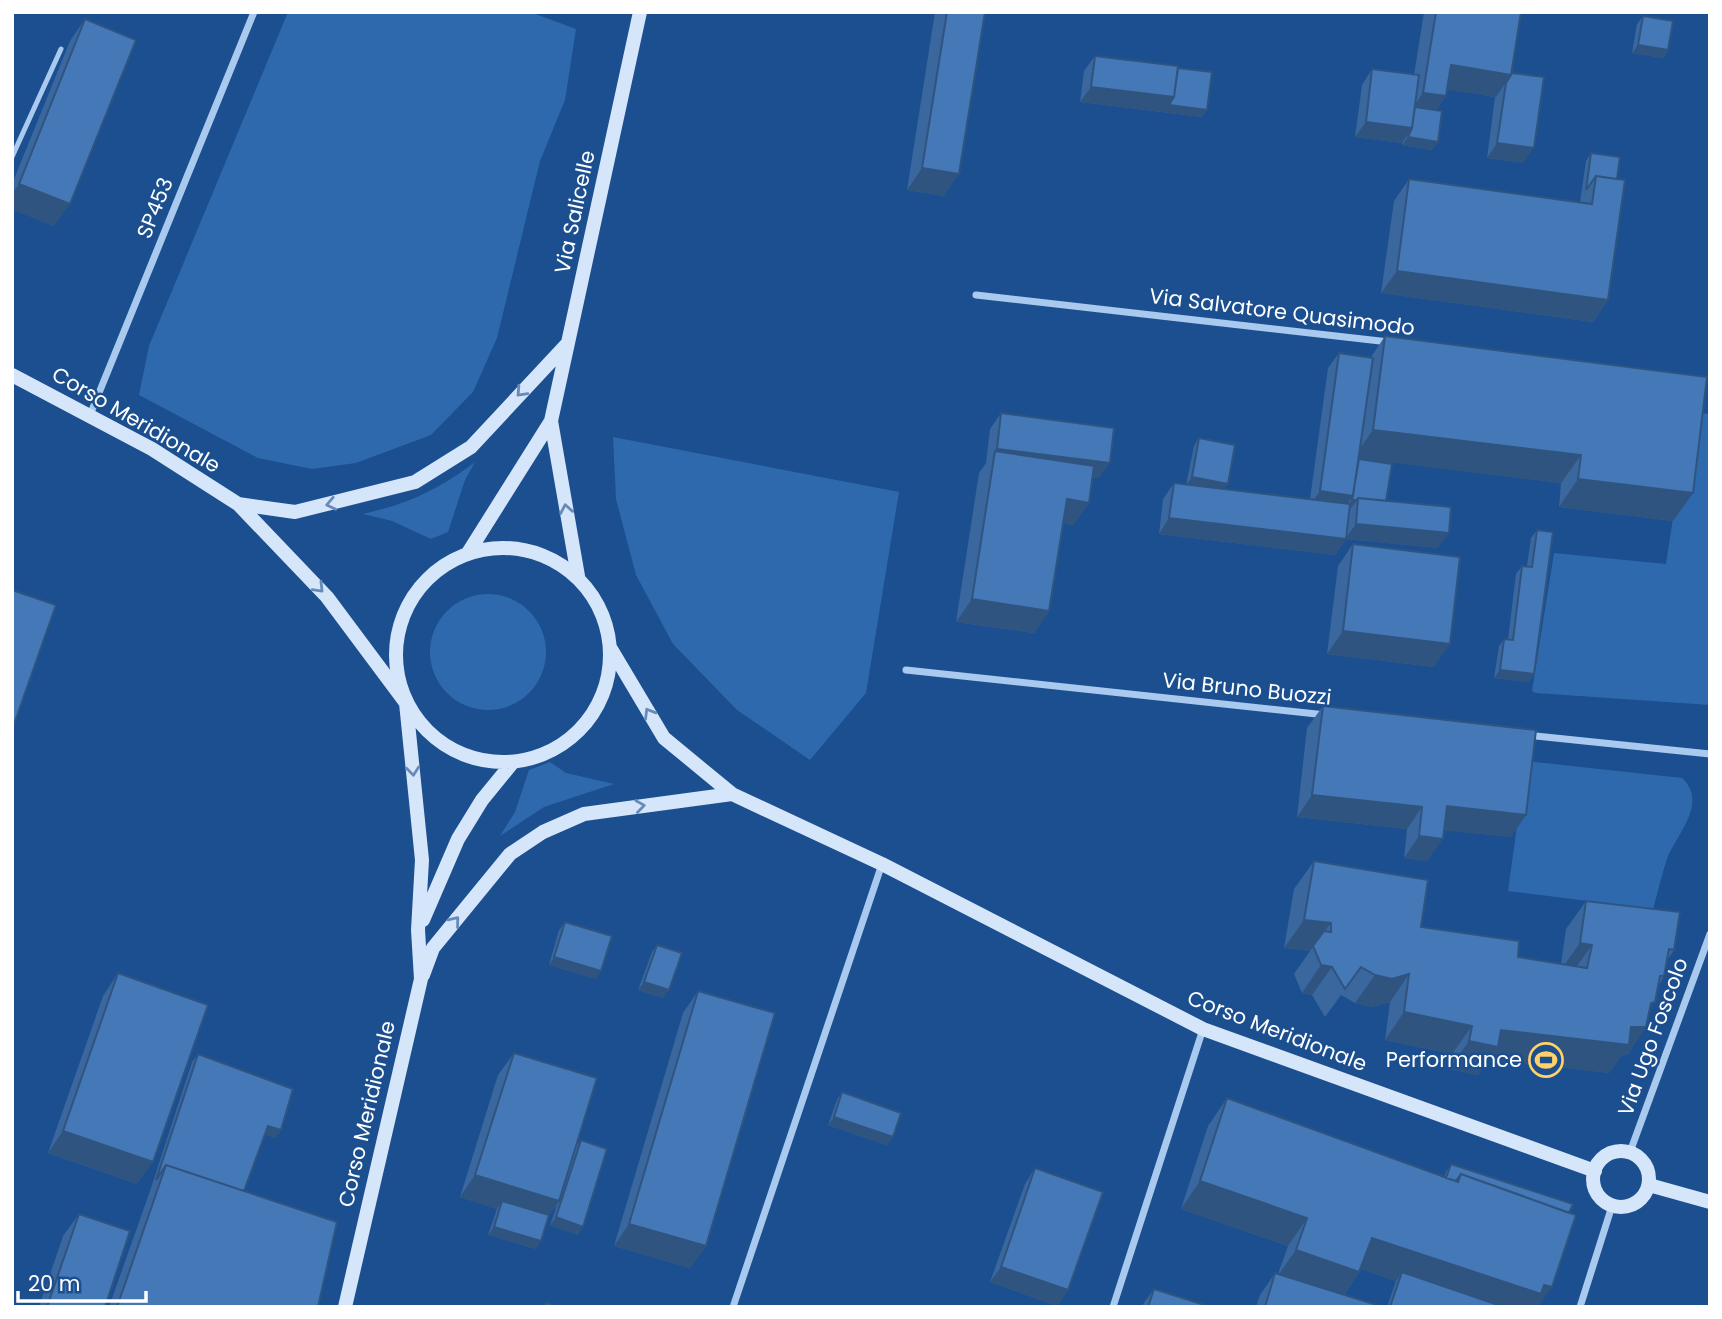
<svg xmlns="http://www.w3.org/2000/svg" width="1722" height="1319" font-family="Poppins,sans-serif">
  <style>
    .grass { fill: #2e69ad }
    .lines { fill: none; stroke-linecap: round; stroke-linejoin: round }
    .lane { stroke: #a9c9ee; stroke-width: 5 }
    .street { stroke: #a9c9ee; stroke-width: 7 }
    .secondary { stroke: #d6e6fa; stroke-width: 14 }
    .wall { fill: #3a679d }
    .shaded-wall { fill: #305480 }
    .building { fill: #4478b7; stroke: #305480; stroke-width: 2 }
    .oneway { stroke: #668bba }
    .labels { text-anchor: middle; stroke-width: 5; stroke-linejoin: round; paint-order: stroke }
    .street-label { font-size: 21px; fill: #fff; stroke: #1b4f8f }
    .poi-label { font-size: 21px; fill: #fff; stroke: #1b4f8f; text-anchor: end }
  </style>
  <rect width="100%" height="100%" fill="#1b4f8f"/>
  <path class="grass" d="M288 12H530L576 29 565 100 540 161 497 338 473 392 431 435 356 463 312 469 258 458 139 395 149 346Z
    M1689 412 1710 414V705L1536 693 1532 691 1554 553 1666 564Z
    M613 437 899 492 866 693 810 760 737 710 673 644 636 575 616 499Z
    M475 462 465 480 448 532 431 539 392 521 363 514C408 504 438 490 475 462Z
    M430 652a58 58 0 1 1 116 0a58 58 0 1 1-116 0Z
    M1526 761 1682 778C1708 802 1678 833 1668 856 1662 873 1658 892 1653 909L1508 891Z
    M550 762 566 773 614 784 544 807 500 836 515 812 529 770Z"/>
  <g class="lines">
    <path class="lane" d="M12 157 61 49"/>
    <path class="street" d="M976 295 1389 342
      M90 415 254 12
      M906 670 1326 715
      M1526 735 1710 754
      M1630 1152 1710 934
      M733 1307 882 864
      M1113 1307 1203 1029
      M1580 1307 1612 1206"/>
    <path class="secondary" d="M12 375 152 449 238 504 327 597 406 703 422 860 418 930 421 979 345 1307
      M551 421 578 576
      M238 504 295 512 415 482 471 447 568 343
      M396 655a107 107 0 1 1 214 0a107 107 0 1 1-214 0Z
      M468 553 551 421 640 12
      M611 649 664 738 732 794 882 864 1203 1029 1595 1171
      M423 920 458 839 482 800 513 762
      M423 975 433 948 510 854 543 832 584 814 732 794
      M1593 1179a28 28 0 1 1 56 0a28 28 0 1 1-56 0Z
      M1649 1185 1710 1202"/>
  </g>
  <path class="wall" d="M935 12H985L944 196 907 190Z
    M1424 12H1521L1512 73 1523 163 1487 158 1495 97 1447 89 1446 96 1436 110 1432 150 1402 145V143L1355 137 1362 85 1372 69 1414 75Z
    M1643 16 1668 50 1663 58 1632 53 1637 24Z
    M85 19 54 226 12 209V184L70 41Z
    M1095 56 1178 68 1207 110 1202 117 1080 102 1084 71Z
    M1591 153 1617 179 1608 300 1593 322 1381 293 1394 201 1409 179 1580 202 1586 161Z
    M1385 336 1693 493 1673 521 1559 507 1561 483 1358 458 1386 501 1438 548 1346 539 1335 555 1159 534 1163 499 1174 483 1186 485 1194 446 1199 438 1224 489 1310 499 1328 368 1339 353 1371 357Z
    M1001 413 1099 478 1092 477 1089 503 1073 525 1063 523 1049 611 1034 633 956 622 979 473 986 463 990 429Z
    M1537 530 1534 674 1529 682 1494 678 1499 646 1504 639H1508L1516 574 1522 566H1527L1531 538Z
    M1353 544 1434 667 1327 654 1338 566Z
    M1323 706 1511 837 1444 830 1427 861 1404 858 1407 829 1297 817 1307 728Z
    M1314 861 1421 927 1518 957 1561 964 1566 929 1586 901 1674 950 1668 959 1664 976 1659 985 1649 1011 1646 1027 1627 1055H1622L1609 1073 1490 1059 1478 1075 1449 1069 1452 1054 1385 1040 1390 1002 1372 1007 1355 1003 1341 995 1325 1017 1312 995 1302 993 1294 974 1310 951 1284 948 1294 889Z
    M565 922 596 979 549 965 559 930Z
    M657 945 663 998 638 990 652 952Z
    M118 973 137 1184 48 1153 103 996Z
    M698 991 706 1246 690 1268 614 1246 683 1013Z
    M514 1053 577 1145 581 1140 578 1235 550 1225 557 1205 549 1215 536 1249 488 1235 497 1209 460 1197 498 1075Z
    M198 1054 281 1130 275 1138 265 1134 244 1191 318 1307H109L151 1188 192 1062Z
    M842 1092 893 1137 887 1145 828 1125 837 1100Z
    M1227 1098 1444 1177 1446 1172 1451 1164 1538 1307H1387L1396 1281 1361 1269 1344 1295 1383 1307H1256L1260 1295 1275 1273 1278 1274 1288 1246 1181 1209 1208 1126Z
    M1035 1168 1068 1290 1057 1306 990 1282 1025 1184Z
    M79 1214 105 1307H39L63 1236Z
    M1154 1289 1211 1307H1141Z"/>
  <path class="shaded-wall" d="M1638 45 1668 50 1663 58 1632 53Z
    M1451 65 1511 75 1496 97 1435 88Z
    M1091 87 1174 97 1207 110 1202 117 1080 102Z
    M1423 93 1446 96 1430 118 1413 107Z
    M1366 122 1412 128 1402 143 1355 137Z
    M1408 137 1438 142 1432 150 1402 145Z
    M1497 143 1534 148 1523 163 1487 158Z
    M922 168 959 174 944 196 907 190Z
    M19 184 70 204 54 226 12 209V193Z
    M1397 271 1608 300 1593 322 1381 293Z
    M1373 430 1581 455 1561 483 1353 458Z
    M997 449 1110 463 1099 478 993 465 995 452Z
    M1192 477 1228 484 1222 492 1186 485Z
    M1578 479 1693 493 1673 521 1559 507Z
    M1320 491 1353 496 1342 512 1309 507Z
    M1067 499 1089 503 1073 525 1051 521Z
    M1352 500H1357L1351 508H1347Z
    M1169 518 1345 539 1356 524 1449 533 1438 548 1346 539 1335 555 1159 534Z
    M972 599 1049 611 1034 633 956 622Z
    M1343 631 1450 644 1434 667 1327 654Z
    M1500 670 1534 674 1529 682 1494 678Z
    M1312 795 1422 807 1407 829 1297 817Z
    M1447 806 1526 815 1511 837 1431 829Z
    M1419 836 1443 839 1427 861 1404 858Z
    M1304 920 1331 923 1310 951 1284 948Z
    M1580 943 1592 945 1572 973 1560 971Z
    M554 957 601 971 596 979 549 965Z
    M1321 965 1332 967 1312 995 1302 993Z
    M1409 974 1390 1002 1372 1007 1355 1003 1375 975Z
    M644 982 669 990 663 998 638 990Z
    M1655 1002 1638 1027H1646L1627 1055H1622L1609 1073 1490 1059 1478 1075 1449 1069 1469 1041 1501 1030 1631 1027 1651 1003Z
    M1404 1012 1472 1026 1452 1054 1385 1040Z
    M834 1117 893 1137 887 1145 828 1125Z
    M268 1126 281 1130 275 1138 262 1134Z
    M63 1131 153 1162 137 1184 48 1153Z
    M475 1175 559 1201 544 1223 502 1201 497 1209 460 1197Z
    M1200 1181 1307 1218 1288 1246 1181 1209Z
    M556 1217 583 1227 578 1235 550 1225Z
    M629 1224 706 1246 690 1268 614 1246Z
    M494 1227 541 1241 536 1249 488 1235Z
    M1372 1238 1544 1285 1552 1287 1538 1307H1474L1402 1272 1396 1281 1352 1266Z
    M1296 1250 1359 1272 1340 1300 1276 1278Z
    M1001 1267 1068 1290 1057 1306 990 1282Z"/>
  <path class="building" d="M947 12H985L959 174 922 168Z
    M1436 12H1521L1511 75 1451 65 1446 96 1423 93Z
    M1643 16 1673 21 1668 50 1638 45Z
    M85 19 136 40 70 204 19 184Z
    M1095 56 1178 66 1174 97 1091 87Z
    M1178 68 1212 72 1207 110 1169 105 1174 97Z
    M1372 69 1419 75 1412 128 1366 122Z
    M1512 73 1544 77 1534 148 1497 143 1506 83 1511 75Z
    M1415 107 1442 111 1438 142 1408 137 1412 128Z
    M1591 153 1620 157 1617 179 1596 176 1586 190Z
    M1596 176 1625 180 1608 300 1397 271 1409 179 1592 204Z
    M1385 336 1707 377 1693 493 1578 479 1581 455 1373 430Z
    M1339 353 1373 358 1353 496 1320 491Z
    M1001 413 1114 428 1110 463 997 449Z
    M1199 438 1235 445 1228 484 1192 477Z
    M995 451 1094 466 1089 503 1067 499 1049 611 972 599Z
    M1359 459 1392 464 1386 501 1358 498 1357 500H1352Z
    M1174 483 1350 504 1346 539 1169 518Z
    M1358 498 1451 507 1449 533 1356 524Z
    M1537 530 1553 532 1534 674 1500 670 1504 639 1513 640 1522 566 1532 567Z
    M1353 544 1460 557 1450 644 1343 631Z
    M12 590 56 605 12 730Z
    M1323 706 1536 730 1526 815 1447 806 1443 839 1419 836 1422 807 1312 795Z
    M1314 861 1428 880 1421 927 1519 941 1518 957 1587 968 1592 945 1580 943 1586 901 1680 912 1674 950 1669 949 1664 976H1660L1655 1002 1651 1003 1646 1027H1631L1629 1045 1501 1030 1498 1047 1469 1041 1472 1026 1404 1012 1409 974 1392 979 1375 975 1361 967 1345 989 1332 967 1321 965 1313 946 1324 931 1331 932V923L1304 920Z
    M565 922 612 936 601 971 554 957Z
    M657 945 682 953 669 990 644 982Z
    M118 973 208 1005 153 1162 63 1131Z
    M698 991 775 1013 706 1246 629 1224Z
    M514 1053 597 1078 559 1201 475 1175Z
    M198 1054 293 1089 281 1130 268 1126 244 1191 166 1165 156 1180Z
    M842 1092 901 1113 893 1137 834 1117Z
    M1227 1098 1458 1182 1461 1174 1576 1215 1552 1287 1544 1285 1541 1294 1372 1238 1359 1272 1296 1250 1307 1218 1200 1181Z
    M581 1140 607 1149 583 1227 556 1217Z
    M1451 1164 1573 1204 1569 1213 1461 1174 1456 1181 1446 1178Z
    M166 1165 337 1222 318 1307H117Z
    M1035 1168 1103 1192 1068 1290 1001 1267Z
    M502 1201 549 1215 541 1241 494 1227Z
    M79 1214 130 1231 105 1307H47Z
    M1402 1272 1504 1307H1390Z
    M1275 1273 1383 1307H1265Z
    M1154 1289 1211 1307H1148Z
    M546 1303 558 1307H544Z"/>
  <defs><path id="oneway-chevron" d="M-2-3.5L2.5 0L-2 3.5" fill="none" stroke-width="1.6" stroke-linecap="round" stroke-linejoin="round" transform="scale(1.75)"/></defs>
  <g class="oneway">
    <use href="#oneway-chevron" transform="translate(521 392) rotate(133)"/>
    <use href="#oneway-chevron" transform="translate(331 504) rotate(168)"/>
    <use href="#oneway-chevron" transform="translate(566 509) rotate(-100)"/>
    <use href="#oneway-chevron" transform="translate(319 588) rotate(46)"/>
    <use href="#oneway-chevron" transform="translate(649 713) rotate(-121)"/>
    <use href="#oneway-chevron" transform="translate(413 771) rotate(84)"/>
    <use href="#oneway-chevron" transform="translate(640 806) rotate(-8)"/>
    <use href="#oneway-chevron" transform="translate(455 921) rotate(-51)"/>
  </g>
  <defs>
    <g id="stadium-ring" transform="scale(1.75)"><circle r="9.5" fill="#1b4f8f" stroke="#ffd166" stroke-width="1.5"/><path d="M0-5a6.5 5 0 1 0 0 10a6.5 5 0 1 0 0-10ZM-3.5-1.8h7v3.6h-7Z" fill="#ffd166"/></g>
  </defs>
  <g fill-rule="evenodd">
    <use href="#stadium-ring" x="1546" y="1060"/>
  </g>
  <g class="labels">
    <g class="street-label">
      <text transform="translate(155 208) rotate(-68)" y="7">SP453</text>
      <text transform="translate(575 212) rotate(-78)" y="7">Via Salicelle</text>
      <text transform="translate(1282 312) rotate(7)" y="7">Via Salvatore Quasimodo</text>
      <text transform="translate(136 420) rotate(30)" y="7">Corso Meridionale</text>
      <text transform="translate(1247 689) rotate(6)" y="7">Via Bruno Buozzi</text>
      <text transform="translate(1277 1031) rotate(21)" y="7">Corso Meridionale</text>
      <text transform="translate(1653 1037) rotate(-70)" y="7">Via Ugo Foscolo</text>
      <text transform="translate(367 1114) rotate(-77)" y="7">Corso Meridionale</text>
    </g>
    <g class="poi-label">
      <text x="1522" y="1067">Performance</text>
    </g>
  </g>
  <rect width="1722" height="1319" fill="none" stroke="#ffffff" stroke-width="28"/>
  <path d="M18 1291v10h128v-10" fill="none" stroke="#ffffff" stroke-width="3.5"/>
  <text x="28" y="1291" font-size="21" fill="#ffffff" stroke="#1b4f8f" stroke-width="5" paint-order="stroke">20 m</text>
</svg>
